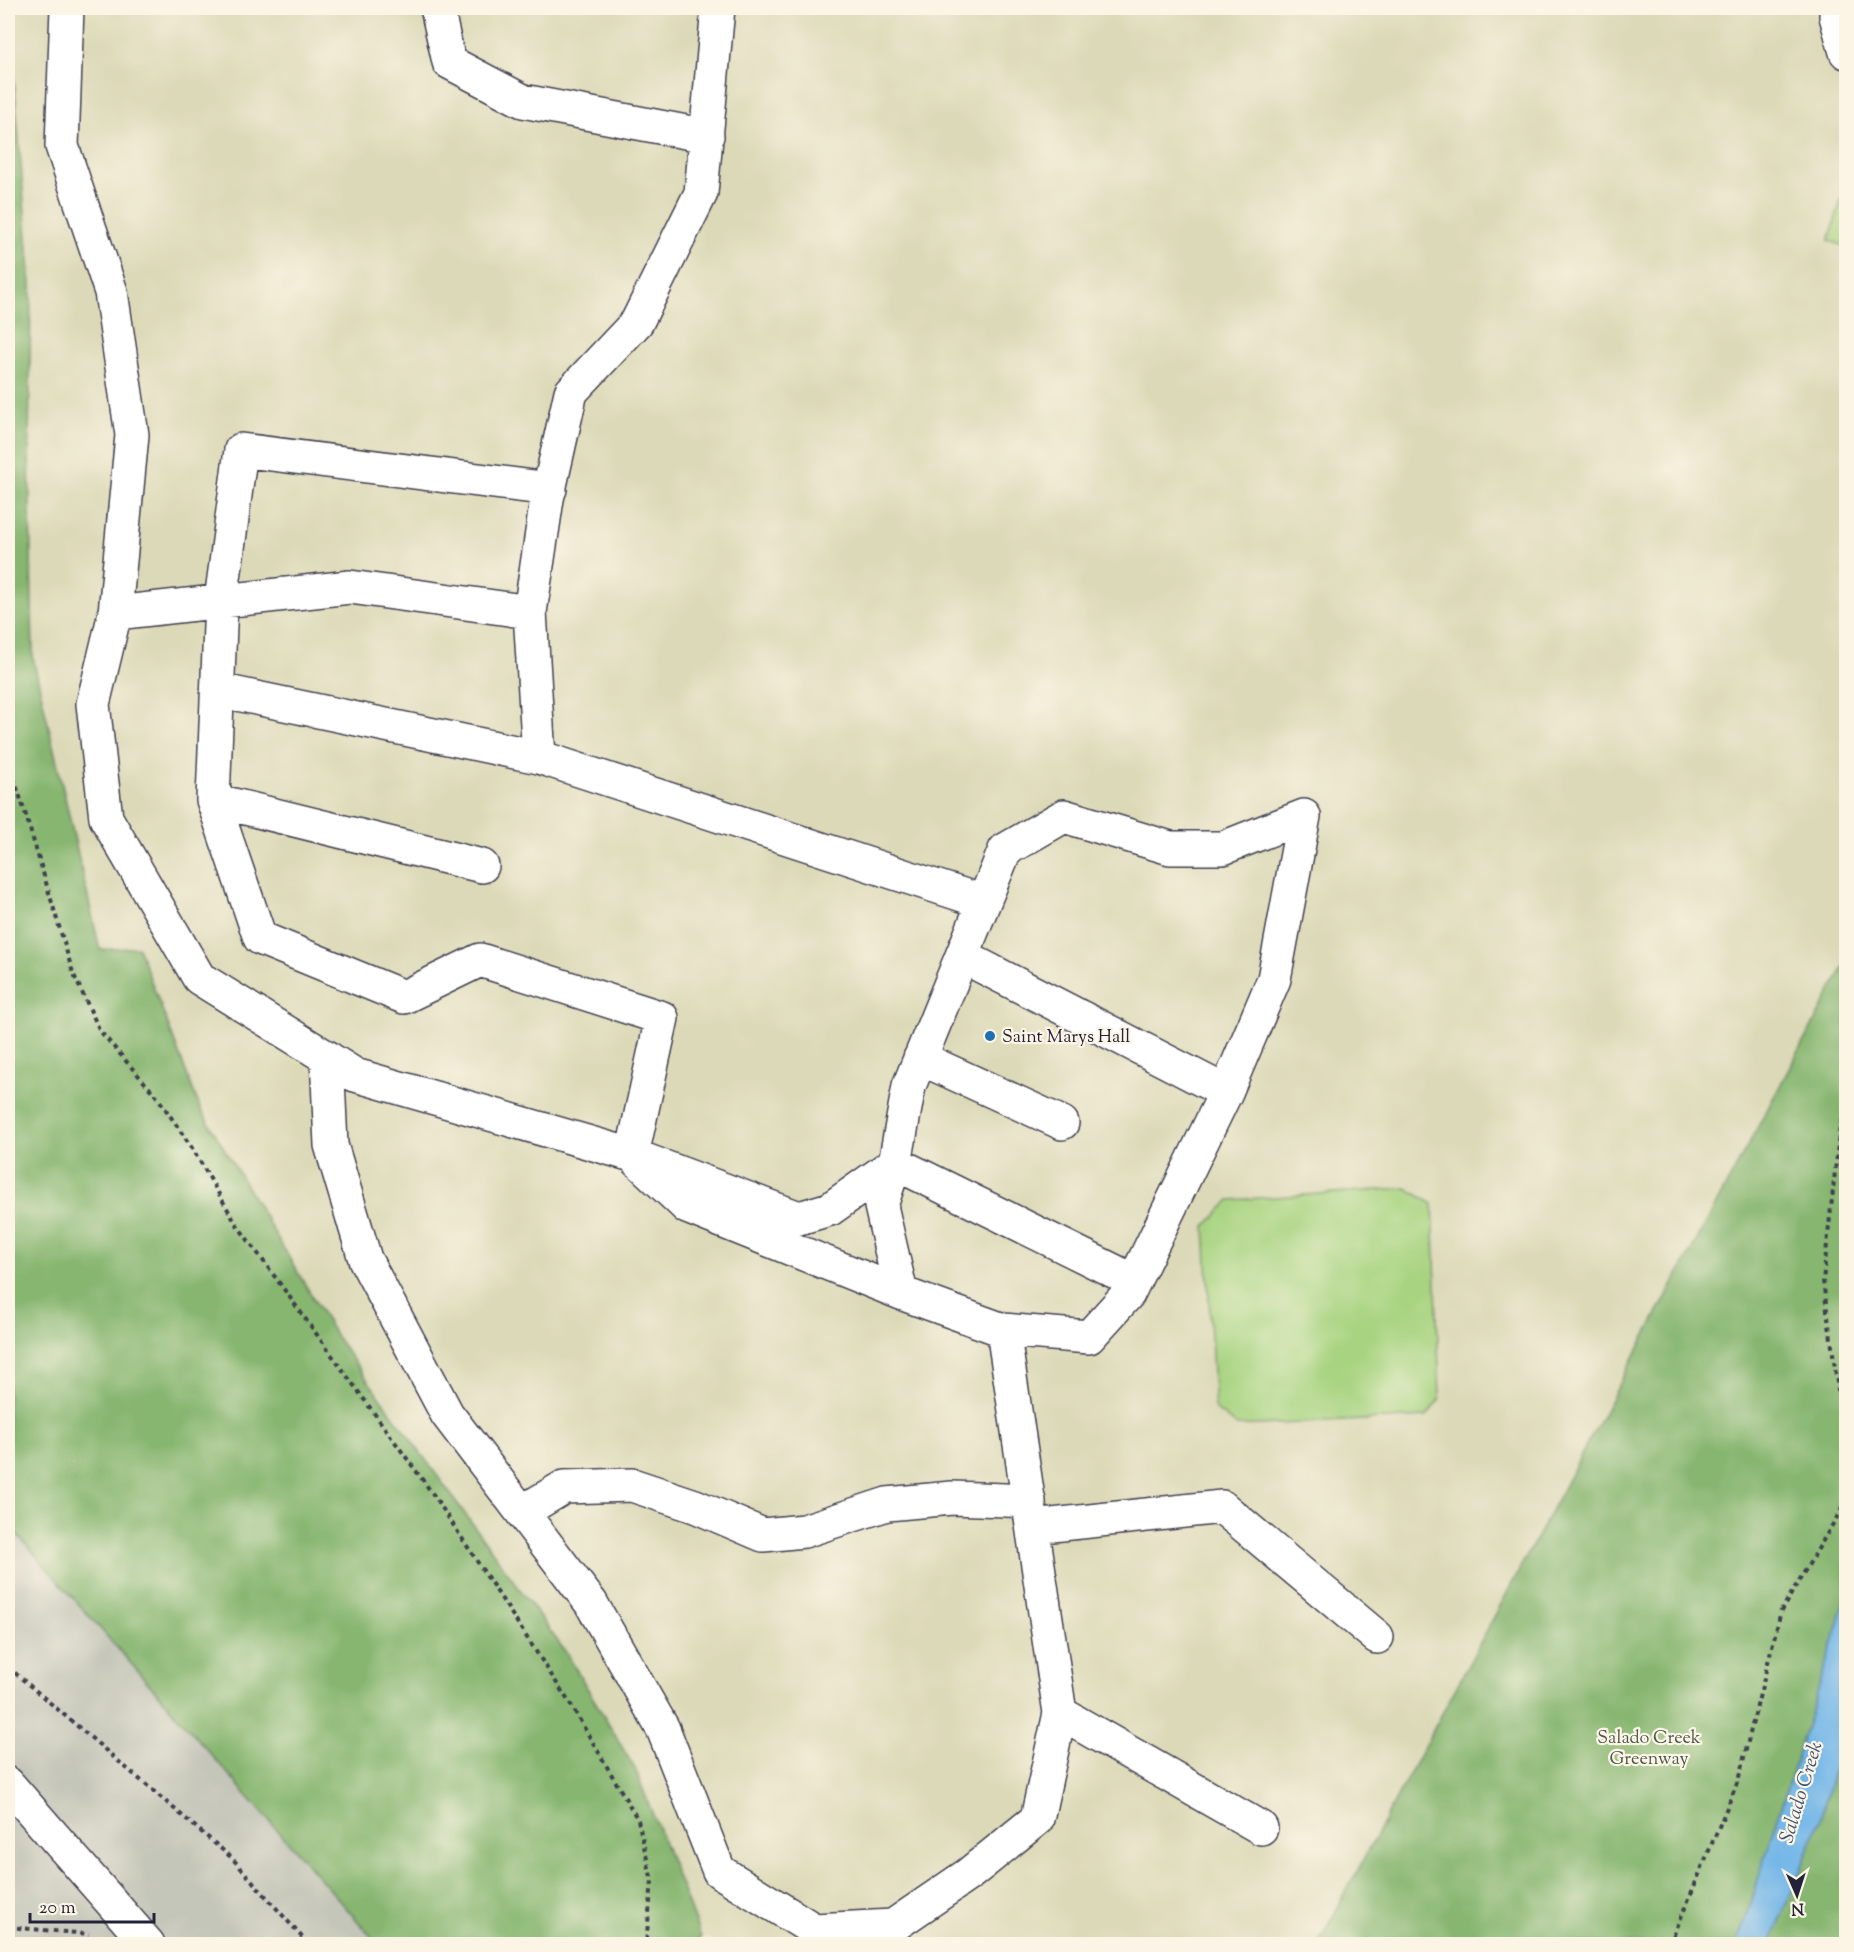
<svg xmlns="http://www.w3.org/2000/svg" width="1854" height="1952" font-family="'Sorts Mill Goudy',serif">
  <style>
    .built { fill: #dcd9b8 }
    .industrial { fill: #c4c6b9 }
    .green { fill: #a8d481; stroke: #657b5e; stroke-width: 1.5 }
    .forest { fill: #86b66f; stroke: #546c55; stroke-width: 1.5 }
    .water { fill: #72b6e8; stroke: #4a6c92; stroke-width: 1.5 }
    .lines { fill: none; stroke-linecap: round; stroke-linejoin: round }
    .minor-casing { stroke: #413f50; stroke-width: 36 }
    .path { stroke: #413f50; stroke-width: 4; stroke-dasharray: 4.5 4.5; stroke-linecap: butt }
    .minor { stroke: #fff; stroke-width: 33 }
    .poi-dot { fill: #1f6fb2; stroke: #fcf5e5; stroke-width: 2 }
    .labels { text-anchor: middle; stroke-width: 4.5; stroke-linejoin: round; paint-order: stroke }
    .poi-label { font-size: 18px; fill: #22223b; stroke: #fcf5e5; text-anchor: start }
    .park-label { font-size: 18px; fill: #4a5750; stroke: #fcf5e5 }
    .water-label { font-size: 20px; font-style: italic; fill: #3e5678; stroke: #fcf5e5 }
  </style>
  <rect width="100%" height="100%" fill="#fcf5e5"/>
  <filter id="ink" filterUnits="userSpaceOnUse"><feTurbulence type="fractalNoise" baseFrequency=".0167" numOctaves="2"/><feDisplacementMap in="SourceGraphic" scale="12" xChannelSelector="R" yChannelSelector="G"/><feConvolveMatrix kernelMatrix="1 2 1 2 8 2 1 2 1" color-interpolation-filters="sRGB"/></filter>
  <filter id="wash" filterUnits="userSpaceOnUse"><feTurbulence type="fractalNoise" baseFrequency=".008" numOctaves="4" result="noise"/><feDisplacementMap in="SourceGraphic" scale="24" xChannelSelector="R" yChannelSelector="G"/><feGaussianBlur stdDeviation="1.35" result="paint"/><feColorMatrix in="noise" values="0 0 0 0 0 0 0 0 0 0 0 0 0 0 0 0 0 1.4 0 .05"/><feComposite in="paint" operator="in"/></filter>
  <g filter="url(#wash)">
    <rect width="100%" height="100%" fill="#eee6c7"/>
    <path class="built" d="M9 8H1846V963L1318 1944H725L701 1937 635 1769 337 1338 200 1108 138 947 100 950 33 658 29 454 31 285Z"/>
    <path class="industrial" d="M8 8 31 285 29 454 33 658 100 950 138 947 200 1108 337 1338 567 1654 635 1769 701 1937 695 1944H8Z"/>
    <path class="green" d="M1846 184V246L1829 241Z
      M1406 1188 1433 1204 1440 1400 1426 1417 1237 1426 1215 1409 1205 1227 1230 1200Z"/>
    <path class="forest" d="M8 8 31 285 29 454 33 658 100 950 138 947 200 1108 337 1338 567 1654 635 1769 701 1937 695 1944H378L8 1524Z
      M1846 963V1944H1318Z"/>
    <path class="water" d="M1846 1591V1723L1820 1821 1771 1944H1736L1746 1919 1840 1619Z"/>
  </g>
  <g filter="url(#ink)">
    <g class="lines">
      <g class="minor-casing">
        <path id="minor" d="M67 8 62 146 111 292 132 435 115 613 350 587 530 612 547 499 571 392 637 322 701 193 718 8
          M437 8 449 62 523 101 707 136
          M1836 8V16L1846 52
          M550 489 241 450 221 601 213 800 260 938 404 997 480 960 662 1018 632 1155
          M530 612 539 757 984 902
          M115 613 93 704 106 818 199 978 355 1075 632 1155 799 1218 830 1209 895 1163
          M218 690 539 757
          M213 800 482 866
          M962 956 1226 1092
          M327 1057 331 1145 365 1259 447 1414 591 1603 663 1729 719 1871 814 1930 893 1926 969 1874 1037 1819 1060 1713 1003 1330
          M920 1058 1062 1123
          M632 1155 687 1207 901 1293 1003 1330 1089 1337 1128 1294 1226 1092 1274 979 1304 816 1223 848H1170L1064 816 1005 850 909 1086 895 1163 881 1206 901 1293
          M895 1163 1134 1281
          M522 1512 564 1487 632 1485 695 1506 763 1535 804 1531 887 1504 952 1498 1029 1501
          M1033 1527 1222 1507 1377 1637
          M1060 1713 1261 1828
          M8 1784 148 1944"/>
      </g>
      <path class="path" d="M8 761 24 809 73 973 100 1031 158 1098 194 1151 235 1222 435 1497 571 1705 638 1820 652 1881 646 1944
        M1846 1112 1840 1126 1823 1281 1846 1448
        M8 1667 232 1858 308 1944
        M8 1927 89 1934
        M1670 1944 1738 1781 1781 1611 1846 1502"/>
      <use href="#minor" class="minor"/>
    </g>
  </g>
  <circle class="poi-dot" cx="990" cy="1036" r="6"/>
  <g class="labels">
    <g class="poi-label">
      <text x="1002" y="1042">Saint Marys Hall</text>
    </g>
    <g class="park-label">
      <text x="1649" y="1743">Salado Creek<tspan x="1649" dy="21">Greenway</tspan></text>
    </g>
    <g class="water-label">
      <text transform="translate(1800 1792) rotate(-73)" y="7">Salado Creek</text>
    </g>
  </g>
  <rect width="1854" height="1952" fill="none" stroke="#fcf5e5" stroke-width="30"/>
  <g transform="translate(1797 1895) rotate(177)" stroke="#fcf5e5" stroke-width="4.5" paint-order="stroke">
  <path d="M0-4.5L10 22L0 15L-10 22Z" fill="#22223b"/>
  <text y="-9" font-size="16" font-weight="bold" text-anchor="middle" fill="#22223b">N</text>
  </g>
  <path d="M30 1913v9h124v-9" fill="none" stroke="#22223b" stroke-width="3"/>
  <text x="39" y="1913" font-size="18" fill="#22223b" stroke="#fcf5e5" stroke-width="4.5" paint-order="stroke">20 m</text>
</svg>
